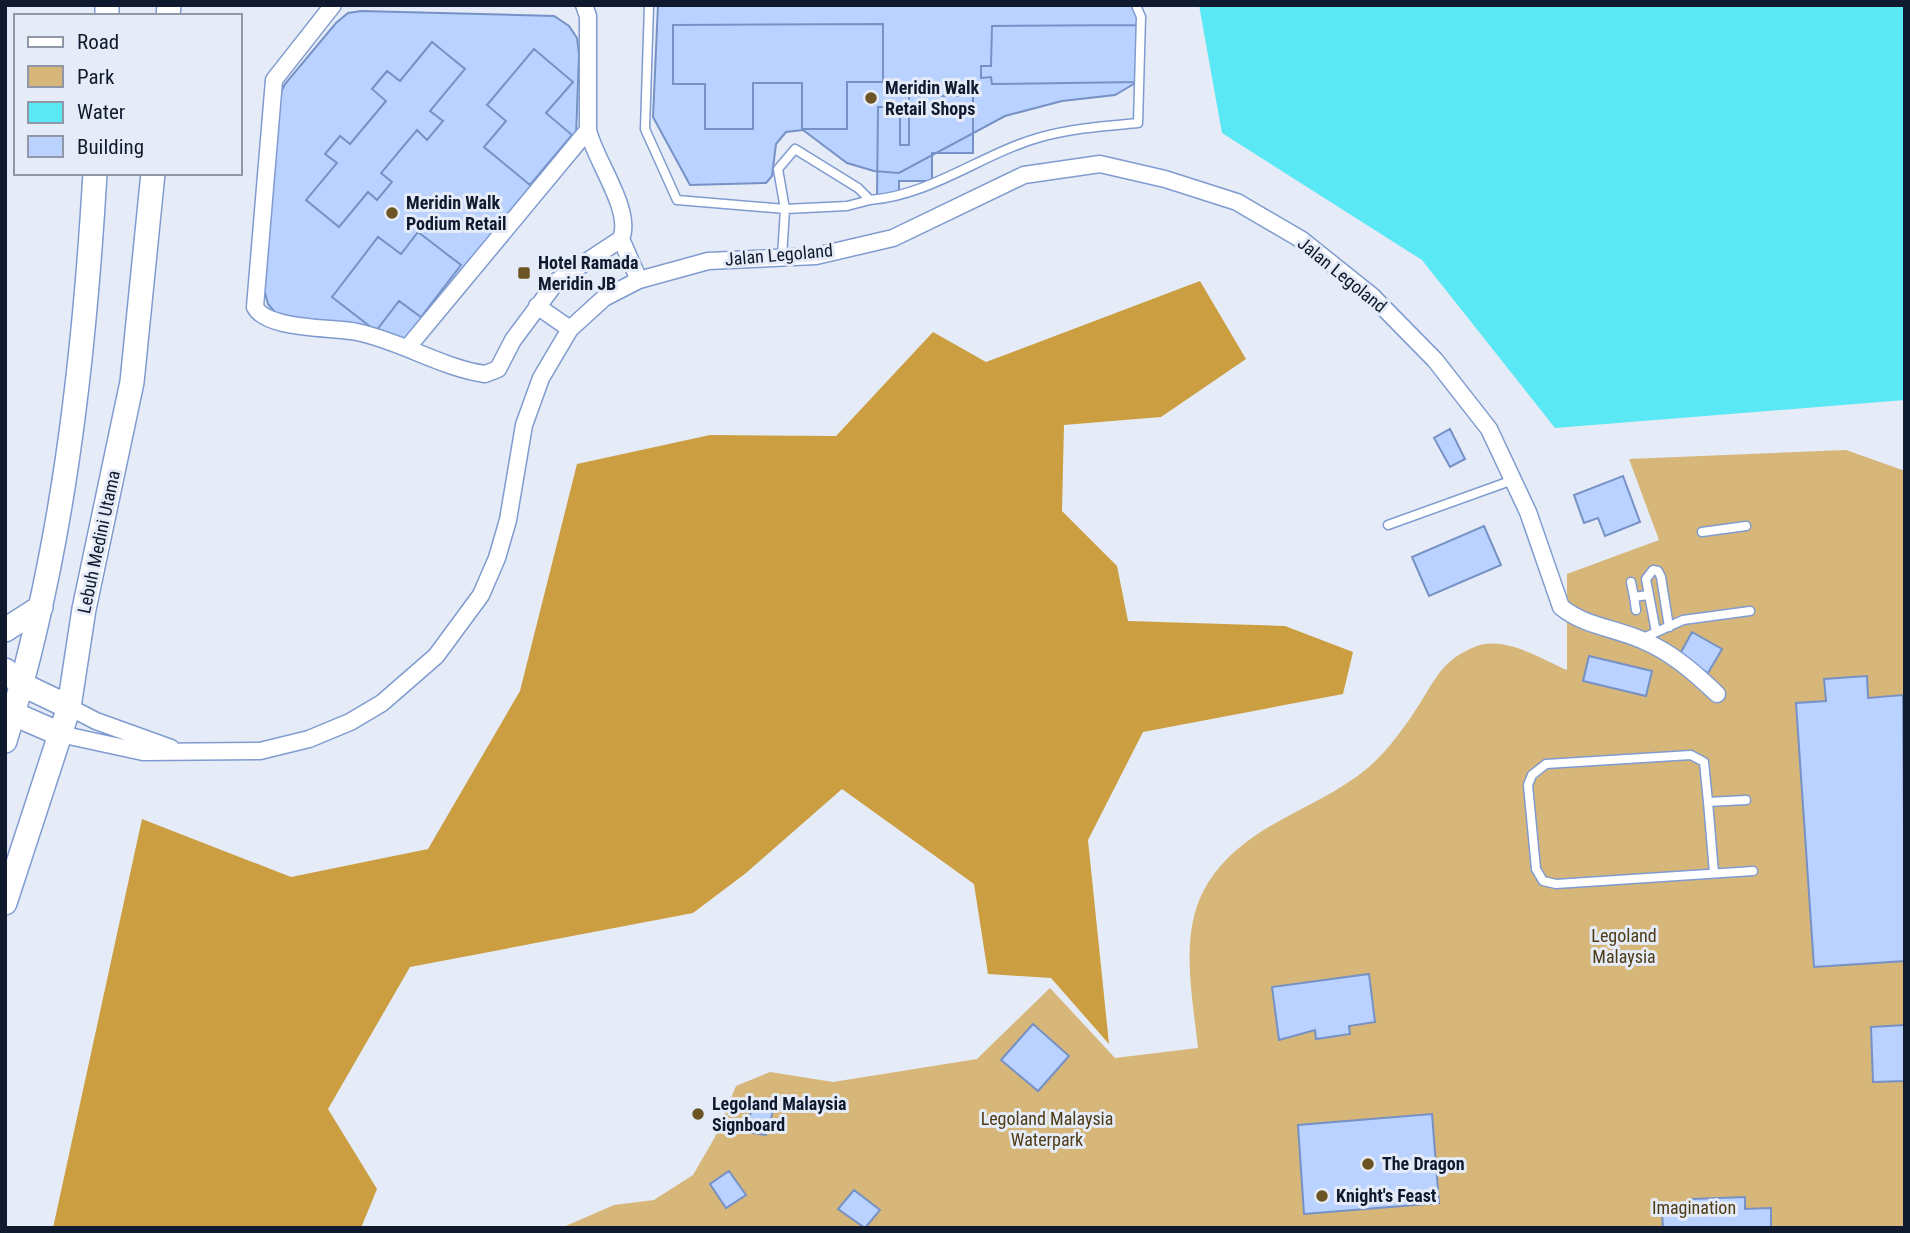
<svg xmlns="http://www.w3.org/2000/svg" width="1910" height="1233" font-family="'Roboto Condensed',sans-serif">
  <style>
    .green { fill: #d7b679 }
    .forest { fill: #cb9e41 }
    .water { fill: #59e8f4 }
    .building { fill: #bad2ff; stroke: #7691c6; stroke-width: 2 }
    .lines { fill: none; stroke-linecap: round; stroke-linejoin: round }
    .lane-casing { stroke: #7f9bd0; stroke-width: 11 }
    .street-casing { stroke: #7f9bd0; stroke-width: 19 }
    .secondary-casing { stroke: #7f9bd0; stroke-width: 26 }
    .lane { stroke: #fff; stroke-width: 8 }
    .street { stroke: #fff; stroke-width: 16 }
    .secondary { stroke: #fff; stroke-width: 23 }
    .poi-dot { fill: #6c5424; stroke: #e5ebf7; stroke-width: 2.5 }
    .labels { text-anchor: middle; stroke-width: 6; stroke-linejoin: round; paint-order: stroke }
    .poi-label { font-size: 18px; font-weight: bold; fill: #101a2e; stroke: #e5ebf7; text-anchor: start }
    .street-label { font-size: 18px; fill: #101a2e; stroke: #e5ebf7 }
    .park-label { font-size: 18px; fill: #4e3b14; stroke: #e5ebf7 }
  </style>
  <rect width="100%" height="100%" fill="#e5ebf7"/>
  <path class="green" d="M1846 450 1905 471V1228H561L614 1205 654 1200 693 1175 715 1137 736 1086 770 1072 833 1082 977 1059 1050 988 1115 1058 1198 1048C1193 999 1179 936 1204 890 1241 823 1316 812 1369 767 1386 752 1401 732 1413 714 1434 684 1439 660 1477 646 1506 636 1541 659 1567 670V574L1659 540 1629 459Z"/>
  <path class="forest" d="M1200 281 1246 359 1161 417 1064 425 1062 511 1117 566 1128 621 1285 626 1353 652 1343 694 1143 732 1088 840 1109 1044 1051 978 988 974 974 884 842 789 746 873 693 913 410 967 328 1109 377 1189 361 1228H53L142 819 291 877 428 849 520 691 577 464 710 435 836 436 933 332 986 362Z"/>
  <path class="water" d="M1199 5H1905V400L1555 428 1422 260 1222 133Z"/>
  <path class="building" d="M658 5H1131L1139 20 1137 82 1115 95 1062 101 1005 116 899 173 874 171 847 163 803 130 786 132 776 144 772 176 766 183 690 185 653 117Z
    M361 11 554 16 569 26 577 38 579 54 576 137 414 335 400 340 279 317 268 304 264 289 279 96 285 84 336 23 348 13Z
    M883 24V82H847V129H802V83H753V129H705V84H673V25Z
    M1138 25 1137 82 992 84 991 77 981 78V66H991L992 26Z
    M432 42 465 69 430 111 443 121 427 140 417 130 381 173 392 182 377 200 368 192 339 227 306 200 337 163 325 154 340 136 350 144 386 101 372 89 387 71 400 81Z
    M534 49 573 82 546 113 572 135 530 185 484 147 506 121 487 105Z
    M909 96H973V153H932V181H899V196H877L878 107H900V145H909Z
    M418 232 461 265 421 317 399 301 376 331 332 297 378 237 401 254Z
    M1450 429 1465 459 1450 467 1434 438Z
    M1623 476 1640 522 1605 536 1598 518 1584 523 1574 495Z
    M1484 526 1501 565 1429 596 1412 557Z
    M1692 632 1722 649 1708 673 1679 656Z
    M1589 656 1652 671 1646 696 1583 681Z
    M1867 676 1868 698 1903 695 1905 961 1814 967 1796 703 1826 701 1824 679Z
    M1369 974 1375 1022 1349 1026 1350 1034 1316 1039 1315 1030 1279 1040 1272 987Z
    M1033 1024 1069 1056 1038 1091 1001 1060Z
    M1905 1025V1081L1873 1082 1871 1027Z
    M752 1107 773 1111 766 1135 746 1132Z
    M1432 1114 1439 1203 1304 1214 1298 1125Z
    M729 1171 746 1195 726 1208 710 1184Z
    M854 1190 880 1210 865 1228 838 1209Z
    M1745 1197V1209L1771 1208V1228H1663L1662 1211H1693L1692 1199Z"/>
  <g class="lines">
    <g class="lane-casing">
      <path id="lane" d="M649 5 645 129 677 200 785 209 847 206 870 200 858 188 795 149 778 169 785 209 782 257
        M870 200C932 195 983 153 1041 137 1073 128 1106 126 1138 123L1141 17 1136 5
        M1388 525 1513 480
        M1702 532 1746 526
        M1631 582 1634 597
        M1636 610 1634 597 1648 595
        M1656 632 1646 579 1653 570 1658 571 1661 577 1669 627
        M1641 639 1683 620 1750 611
        M1746 800 1708 802 1704 762 1691 755 1546 764 1532 775 1528 785 1536 869 1543 881 1556 884 1753 871
        M1708 802 1714 873"/>
    </g>
    <g class="street-casing">
      <path id="street" d="M333 5 274 80 255 307C267 330 332 327 357 332 401 341 442 368 485 374L498 369 513 340 557 281 621 239C633 210 595 161 588 130V16L584 5
        M621 239 639 280
        M537 306 570 329
        M408 347 588 130
        M69 707 96 721 171 748
        M60 734 143 752 260 751 309 739 350 722 382 703 436 656 481 595 497 558 508 520 524 425 541 378 570 329 604 298 639 280 708 261 816 256 893 238 1024 175 1100 164 1165 179 1237 202 1302 240 1372 296 1435 360 1489 429 1528 512 1561 607C1584 626 1615 628 1642 640 1671 652 1694 672 1717 694"/>
    </g>
    <g class="secondary-casing">
      <path id="secondary" d="M107 16V5
        M168 16 169 5
        M5 630 41 607
        M5 670 21 684 69 707
        M5 707 14 714 60 734
        M5 741C62 558 84 363 95 173
        M5 903 69 707 84 609 132 382 153 173"/>
    </g>
    <use href="#lane" class="lane"/>
    <use href="#street" class="street"/>
    <use href="#secondary" class="secondary"/>
  </g>
  <g class="poi-dot">
    <circle cx="871" cy="98" r="7"/>
    <circle cx="392" cy="213" r="7"/>
    <rect x="517" y="266" width="14" height="14" rx="3.5"/>
    <circle cx="698" cy="1114" r="7"/>
    <circle cx="1368" cy="1164" r="7"/>
    <circle cx="1322" cy="1196" r="7"/>
  </g>
  <g class="labels">
    <g class="poi-label">
      <text x="885" y="94">Meridin Walk<tspan x="885" dy="21">Retail Shops</tspan></text>
      <text x="406" y="209">Meridin Walk<tspan x="406" dy="21">Podium Retail</tspan></text>
      <text x="538" y="269">Hotel Ramada<tspan x="538" dy="21">Meridin JB</tspan></text>
      <text x="712" y="1110">Legoland Malaysia<tspan x="712" dy="21">Signboard</tspan></text>
      <text x="1382" y="1170">The Dragon</text>
      <text x="1336" y="1202">Knight's Feast</text>
    </g>
    <g class="street-label">
      <text transform="translate(779 255) rotate(-5)" y="6">Jalan Legoland</text>
      <text transform="translate(1342 275) rotate(39)" y="6">Jalan Legoland</text>
      <text transform="translate(99 542) rotate(-78)" y="6">Lebuh Medini Utama</text>
    </g>
    <g class="park-label">
      <text x="1624" y="942">Legoland<tspan x="1624" dy="21">Malaysia</tspan></text>
      <text x="1047" y="1125">Legoland Malaysia<tspan x="1047" dy="21">Waterpark</tspan></text>
      <text x="1694" y="1214">Imagination</text>
    </g>
  </g>
  <rect width="1910" height="1233" fill="none" stroke="#101a2e" stroke-width="14"/>
  <rect x="14" y="14" width="228" height="161" fill="#e5ebf7" stroke="#9097a7" stroke-width="2"/>
  <rect x="28" y="37" width="35" height="10" fill="#ffffff" stroke="#9097a7" stroke-width="2"/>
  <text x="77" y="49" font-size="21" fill="#101a2e">Road</text>
  <rect x="28" y="66" width="35" height="21" fill="#d7b679" stroke="#9097a7" stroke-width="2"/>
  <text x="77" y="84" font-size="21" fill="#101a2e">Park</text>
  <rect x="28" y="102" width="35" height="21" fill="#59e8f4" stroke="#9097a7" stroke-width="2"/>
  <text x="77" y="119" font-size="21" fill="#101a2e">Water</text>
  <rect x="28" y="136" width="35" height="21" fill="#bad2ff" stroke="#9097a7" stroke-width="2"/>
  <text x="77" y="154" font-size="21" fill="#101a2e">Building</text>
</svg>
